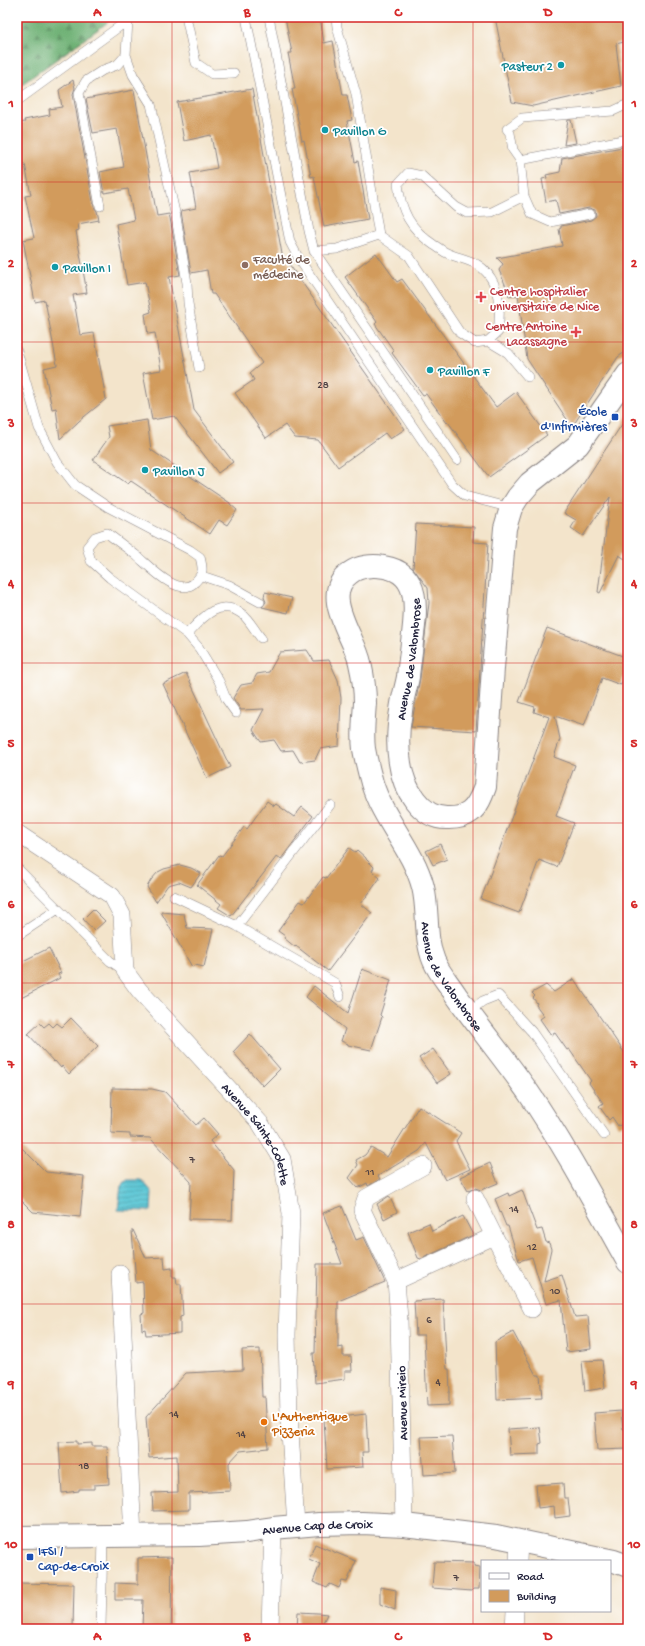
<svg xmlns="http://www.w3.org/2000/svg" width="645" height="1646" font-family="'Gochi Hand',sans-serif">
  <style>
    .forest { fill: url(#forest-firs); stroke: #486a58 }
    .water { fill: url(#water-rules); stroke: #3f7488 }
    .building { fill: #d29b5c }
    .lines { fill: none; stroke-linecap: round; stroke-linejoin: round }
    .service-casing { stroke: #8a8383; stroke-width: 10 }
    .minor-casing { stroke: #8a8383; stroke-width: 18 }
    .tertiary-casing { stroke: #8a8383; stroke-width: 24 }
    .secondary-casing { stroke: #8a8383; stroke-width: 24 }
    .service { stroke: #fff; stroke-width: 9 }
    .minor { stroke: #fff; stroke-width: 17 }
    .tertiary { stroke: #fff; stroke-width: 22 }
    .secondary { stroke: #fff; stroke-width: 22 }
    .grid { fill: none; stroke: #d62828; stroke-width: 1; stroke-opacity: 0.55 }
    .culture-dot { fill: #0f9aa8; stroke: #fff; stroke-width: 1.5 }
    .education-dot { fill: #8d6e63; stroke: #fff; stroke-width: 1.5 }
    .health-dot { fill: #e0444e; stroke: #fff; stroke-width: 1.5 }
    .transit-dot { fill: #1a4fb4; stroke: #fff; stroke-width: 1.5 }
    .food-dot { fill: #e8710a; stroke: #fff; stroke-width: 1.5 }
    .labels { text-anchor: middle; stroke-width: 3.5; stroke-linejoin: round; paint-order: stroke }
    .number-label { font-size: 11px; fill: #4e4043 }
    .culture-label { font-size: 13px; fill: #0d838f; stroke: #fff; text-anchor: start }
    .education-label { font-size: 13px; fill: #785e54; stroke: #fff; text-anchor: start }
    .health-label { font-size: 13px; fill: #be3a42; stroke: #fff; text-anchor: start }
    .transit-label { font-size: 13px; fill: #164399; stroke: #fff; text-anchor: end }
    .street-label { font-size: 13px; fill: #22223b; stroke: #fff }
    .food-label { font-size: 13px; fill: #c56008; stroke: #fff; text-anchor: start }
    .neatline { fill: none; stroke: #d62828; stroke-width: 1.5 }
    .grid-label { font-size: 13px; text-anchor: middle; font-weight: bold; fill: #d62828 }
  </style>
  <defs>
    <pattern id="forest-firs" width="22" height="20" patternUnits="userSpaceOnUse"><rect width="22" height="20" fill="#6eb174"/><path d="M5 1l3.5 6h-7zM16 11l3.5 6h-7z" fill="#5a9060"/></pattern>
    <pattern id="water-rules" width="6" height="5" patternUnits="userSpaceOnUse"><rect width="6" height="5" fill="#5cc7d6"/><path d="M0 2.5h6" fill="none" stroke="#4ca1af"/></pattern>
  </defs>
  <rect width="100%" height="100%" fill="#fff"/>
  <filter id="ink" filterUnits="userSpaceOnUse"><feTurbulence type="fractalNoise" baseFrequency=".025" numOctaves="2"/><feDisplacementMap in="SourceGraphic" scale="8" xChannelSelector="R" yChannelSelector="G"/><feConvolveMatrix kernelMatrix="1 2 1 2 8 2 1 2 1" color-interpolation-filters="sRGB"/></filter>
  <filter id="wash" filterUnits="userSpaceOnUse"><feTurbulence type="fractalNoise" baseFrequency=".012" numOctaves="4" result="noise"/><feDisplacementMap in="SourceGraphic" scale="16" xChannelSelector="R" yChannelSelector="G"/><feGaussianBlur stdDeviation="0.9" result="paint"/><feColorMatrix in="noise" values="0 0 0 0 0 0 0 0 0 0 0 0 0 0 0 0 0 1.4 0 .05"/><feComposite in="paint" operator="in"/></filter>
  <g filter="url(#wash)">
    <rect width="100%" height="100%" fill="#f3e4cb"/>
    <path class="forest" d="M17 17H115L18 87Z"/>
    <path class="water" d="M127 1180H142L152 1192 151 1211 118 1210 121 1186Z"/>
    <g id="blocks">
      <path class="building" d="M285 17H320L324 43 333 41 343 95H347L352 120 347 121 355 162 358 161 368 219 324 227 314 176 311 177 304 140 302 141 292 89H295L288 53H292Z
        M495 17H628V41L616 44 621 86 533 106 512 102Z
        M73 80 75 88 73 94 94 207 97 211 99 220 78 224 79 230 76 231 87 293 73 295 80 335 94 333 106 399 79 421 60 439 56 408 52 409 44 368 57 365 45 300 35 302 23 240 34 238 25 196 31 195 25 164 17 165V123L25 122 24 120 50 115 49 109 62 107 59 90Z
        M252 89 282 254 405 429 390 439 385 433 338 467 318 440 295 438 285 425 266 438 235 393 254 380 250 373 262 363 214 294H211L207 270 191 273 181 211 196 208 190 173 217 168 211 135 184 141 177 102Z
        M134 90 157 216 169 214 170 218 180 275 169 277 194 410 233 462 218 473 174 416 152 420 143 373 161 370 155 333 148 334 145 314 151 312 145 282 127 285 116 224 134 220 128 189 104 193 100 172 124 167 117 129 93 133 86 99Z
        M568 120H571L576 143 564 145Z
        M628 146V350L618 357 572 427 527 359 518 295 509 297 507 289 499 270 503 264 497 258 562 246 559 229 561 228V226L591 220 596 216 595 210 589 208 559 214 556 200 546 202 542 179 547 178 546 175 560 172 562 158Z
        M376 253 397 282 402 279 496 407 516 392 547 435 489 477 448 422 447 423 426 394 423 395 392 353 394 351 375 324 377 322 345 277Z
        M628 415V561L619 555 600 593 598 592 610 497 583 536 571 528 576 520 564 513Z
        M147 420 151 450 230 503V504L237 510 227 525 219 520 210 534 131 481 128 484 93 460 109 437 107 426Z
        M416 524 474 527 473 542 488 543 476 731 411 727 420 678 429 603 428 588 413 568Z
        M265 592 292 598 288 613 262 607 266 602 264 597Z
        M547 628 628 658V667L621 685 602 678 584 726 555 716 560 739 554 757 575 765 556 816 574 823 557 867 539 860 519 913 481 899 549 717 534 712 535 707 519 702Z
        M307 650 314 661 329 660 338 680 341 698 339 746 320 749 315 760 300 762 293 750 281 751 274 740 261 742 253 730 264 709 241 710 233 698 241 685 252 683 257 674 269 672 280 652Z
        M186 673 230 767 207 778 163 684Z
        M267 801 274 806 276 804 294 817 302 807 313 816 281 859 277 856 231 916 218 908 221 904 197 885 219 855 222 856 244 827 247 829Z
        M440 844 447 859 433 865 426 851Z
        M349 848 355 852 357 850 366 858V859L374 867 372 871 380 878 361 904 372 913 328 971 296 946 295 947 284 938 285 936 278 931 300 901 304 903 323 877 326 878Z
        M180 865 191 868 201 873 191 887 179 882 168 885 156 902 147 887 151 880 158 872 164 869Z
        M93 909 105 921 94 931 83 919Z
        M161 912 184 914 187 928 213 929 204 967 195 965 192 967Z
        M49 948 61 973 58 974 60 978 17 1000V964Z
        M362 969 391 980 380 1015 382 1017 371 1050 348 1045V1044L341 1041 345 1029 306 997 314 986 348 1013Z
        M574 979 628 1058V1122L618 1126 612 1117 609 1120 599 1106 603 1103 589 1083 591 1081 569 1049 567 1050 555 1033 551 1035 540 1019 544 1016 536 1005 537 1003 533 998 535 996 532 993 546 985 554 992Z
        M71 1018 98 1046 69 1074 62 1066 61 1068 55 1061 54 1062 28 1034 40 1023 44 1027 49 1023 53 1027 57 1023 62 1027Z
        M250 1034 280 1069 263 1086 233 1052Z
        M433 1049 451 1074 437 1083 419 1058Z
        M112 1088 152 1089 165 1092 196 1125 204 1118 218 1134 210 1141 234 1170 232 1220 189 1219 191 1182 181 1171 150 1138 130 1137V1134L111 1133Z
        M419 1106 461 1133 456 1141 470 1169 445 1180 426 1143 419 1151 378 1176 380 1179 368 1186 367 1183 358 1188 349 1178 358 1165 356 1160 365 1155 371 1147 387 1157Z
        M17 1143 46 1172 84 1176 80 1217 33 1212 17 1196Z
        M490 1163 498 1183 481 1190 475 1188 468 1191 460 1177Z
        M522 1190 537 1230 542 1229 546 1242 549 1243 551 1249 544 1281 562 1275 575 1317 588 1316 591 1349 566 1352 561 1300 546 1304 532 1257 519 1261 508 1226H506L495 1199 508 1193 509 1196Z
        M389 1196 397 1212 384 1219 377 1204Z
        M342 1206 356 1240 364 1237 385 1282 338 1301V1348L343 1347V1356H351L352 1371H345V1379L315 1383 313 1353H315L317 1264H342L323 1213Z
        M463 1216 473 1235 421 1259 418 1258 408 1232 429 1223 432 1231Z
        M132 1230H133L146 1258 164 1257 165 1269 172 1268V1277H176L177 1284H181L183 1316 180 1317V1333L146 1335 145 1329 142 1330 141 1314 144 1313 143 1282 136 1283Z
        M443 1299 446 1358 447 1369H449L450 1392H449V1405L427 1406 424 1335H416L414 1301Z
        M513 1332 536 1375H540L542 1398 497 1400 495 1342Z
        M260 1349 262 1397H265L268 1448 240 1451 229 1463 230 1491 189 1493V1510L153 1511 152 1493 178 1492 177 1456 149 1458 146 1417 186 1373 243 1370 242 1350Z
        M602 1360 605 1388 585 1391 582 1361Z
        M621 1411 623 1429H627L628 1449 597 1450 594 1413Z
        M366 1414 368 1452H362L363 1467 327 1469 324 1419Z
        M540 1427 542 1443 539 1444V1454L510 1455 508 1429Z
        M452 1436 455 1473 424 1475 421 1437Z
        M77 1441V1444L92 1443V1446H107L109 1484 94 1485V1489H79V1491L62 1493 59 1442Z
        M563 1483 564 1498H568L570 1516 555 1518 554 1506 538 1508 536 1485Z
        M315 1544 356 1561 347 1582 342 1581 339 1588 330 1584 327 1588 313 1582 320 1564 309 1559Z
        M172 1557 171 1629H142L143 1600H115V1583L138 1584V1558Z
        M434 1562 474 1563V1566L480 1567 479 1589H473L472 1591 432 1588Z
        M17 1583 74 1584 73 1628 17 1627Z
        M380 1587 396 1590 395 1610 380 1604Z
        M298 1612 318 1613 327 1614 320 1629H297Z"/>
    </g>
  </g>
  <g filter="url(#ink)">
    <use href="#blocks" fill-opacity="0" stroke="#8a8383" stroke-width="1"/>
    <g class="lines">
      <g class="service-casing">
        <path id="service" d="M188 17 187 21 196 63 212 74 234 73
          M246 17 290 242 299 259 452 484 465 496 511 508
          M269 17 309 231 314 251 337 249 379 235 409 256 460 333 475 343 488 341 498 332C501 309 500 279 478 265 470 260 459 258 449 254 444 252 439 248 434 245 410 229 401 211 398 184L408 173 422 176 456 207 467 213 492 212 524 196 520 160 513 150 510 133 507 129 522 118 613 111 628 104
          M336 17 337 27 356 94 379 235
          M126 55 133 75 151 104 176 217 187 283 188 303 199 368
          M17 101 131 18
          M520 160 628 139
          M524 196 532 214 550 222 590 214
          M100 206 79 93 86 81 103 70 117 65 126 55 128 20
          M314 251 457 460
          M488 341 508 353 528 377
          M17 351 39 428 57 462 75 485 108 507 190 550 200 557C203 569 204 573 195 582 179 599 149 566 137 556 127 548 117 541 107 533L95 537 87 547 91 561 110 578 187 634C202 618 219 597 242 614 249 619 255 631 261 638
          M202 576 229 585 260 602
          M187 634 199 648 219 681 226 699 236 713
          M330 805 237 926 335 983 340 997
          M17 868 110 961 125 971
          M174 896 237 926
          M17 936 58 909
          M468 1012 483 1001 498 995 532 1032 604 1135
          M101 1629 103 1536"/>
      </g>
      <g class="minor-casing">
        <g id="minor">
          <path id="s1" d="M17 833 112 896 122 915 125 971 139 990 260 1123 282 1159 291 1213 287 1335 289 1416 296 1526"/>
          <path d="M475 1198 494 1236"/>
          <path d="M120 1274 133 1536"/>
          <path d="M396 1281 494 1236 532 1309"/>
          <path d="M404 1525 399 1319 396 1281 362 1210 366 1198 423 1166"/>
          <path d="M518 1561 519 1540"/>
          <path d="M270 1629 273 1528"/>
          <path d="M514 1629 515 1611"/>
        </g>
      </g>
      <g class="tertiary-casing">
        <g id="tertiary">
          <path id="s2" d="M17 1537 199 1535 247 1532 273 1528 319 1524 362 1523 404 1525 496 1536 614 1561 628 1566"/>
        </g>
      </g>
      <g class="secondary-casing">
        <g id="secondary">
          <path id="s3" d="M628 374 578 445 530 483 518 497 511 508 505 528 493 668 485 787C482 795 478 806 470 812 465 816 456 818 449 818 421 820 403 787 400 763 397 746 398 728 401 711 402 699 406 688 408 677 409 665 411 654 412 642 416 613 422 573 384 567 373 565 359 566 350 573 319 595 355 637 360 663 363 676 365 690 365 703 364 718 362 734 364 749 366 760 369 772 372 783 383 820 413 849 423 887 429 911 424 937 434 961 439 973 449 984 456 995 479 1028 505 1059 528 1092 565 1146 596 1205 628 1262"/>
        </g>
      </g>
      <use href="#service" class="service"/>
      <use href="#minor" class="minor"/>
      <use href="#tertiary" class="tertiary"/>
      <use href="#secondary" class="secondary"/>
    </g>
  </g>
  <path class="grid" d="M172 17V1629M322 17V1629M473 17V1629M17 182H628M17 342H628M17 503H628M17 663H628M17 823H628M17 983H628M17 1143H628M17 1304H628M17 1464H628"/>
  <g class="culture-dot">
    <circle cx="561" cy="65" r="4"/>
    <circle cx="325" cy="130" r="4"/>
    <circle cx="55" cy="267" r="4"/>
    <circle cx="430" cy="370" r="4"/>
    <circle cx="145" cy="470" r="4"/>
  </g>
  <circle class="education-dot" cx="245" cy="265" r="4"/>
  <g class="health-dot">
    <path d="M479 291h4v4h4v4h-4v4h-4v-4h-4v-4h4z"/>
    <path d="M574 326h4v4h4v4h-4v4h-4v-4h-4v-4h4z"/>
  </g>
  <g class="transit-dot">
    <rect x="611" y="413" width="8" height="8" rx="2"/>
    <rect x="26" y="1553" width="8" height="8" rx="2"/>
  </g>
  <circle class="food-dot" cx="264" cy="1422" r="4"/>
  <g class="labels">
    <g class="number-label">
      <text x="323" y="388">28</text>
      <text x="192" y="1163">7</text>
      <text x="370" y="1175">11</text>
      <text x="514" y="1212">14</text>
      <text x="532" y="1250">12</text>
      <text x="555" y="1294">10</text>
      <text x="429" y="1323">6</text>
      <text x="438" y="1385">4</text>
      <text x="174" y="1417">14</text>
      <text x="241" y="1437">14</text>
      <text x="84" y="1469">18</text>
      <text x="456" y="1581">7</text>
    </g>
    <g class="culture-label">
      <text x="553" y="70" text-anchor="end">Pasteur 2</text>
      <text x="333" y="135">Pavillon G</text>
      <text x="63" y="272">Pavillon I</text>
      <text x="438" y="375">Pavillon F</text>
      <text x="153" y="475">Pavillon J</text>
    </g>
    <g class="education-label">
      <text x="253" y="263">Faculté de<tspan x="253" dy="15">médecine</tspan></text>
    </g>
    <g class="health-label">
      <text x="490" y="295">Centre hospitalier<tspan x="490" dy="15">universitaire de Nice</tspan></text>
      <text x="567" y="330" text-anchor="end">Centre Antoine<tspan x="567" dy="15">Lacassagne</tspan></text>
    </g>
    <g class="transit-label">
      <text x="607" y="415">École<tspan x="607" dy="15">d'Infirmières</tspan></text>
      <text x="38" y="1555" text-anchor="start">IFSI /<tspan x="38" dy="15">Cap-de-Croix</tspan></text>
    </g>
    <g class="street-label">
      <text dy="5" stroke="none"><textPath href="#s3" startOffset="697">Avenue de Valombrose</textPath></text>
      <text dy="5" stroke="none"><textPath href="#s3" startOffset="1273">Avenue de Valombrose</textPath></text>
      <text dy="5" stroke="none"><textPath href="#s1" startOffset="403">Avenue Sainte-Colette</textPath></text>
      <text transform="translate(401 1403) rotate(-92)" y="5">Avenue Mireio</text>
      <text dy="5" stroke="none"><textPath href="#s2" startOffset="301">Avenue Cap de Croix</textPath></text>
    </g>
    <g class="food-label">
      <text x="272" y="1420">L'Authentique<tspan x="272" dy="15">Pizzeria</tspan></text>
    </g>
  </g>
  <rect width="645" height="1646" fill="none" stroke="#fff" stroke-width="44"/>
  <rect x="481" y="1560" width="130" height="52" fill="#ffffff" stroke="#a7a7b1"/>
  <rect x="489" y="1573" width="20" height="6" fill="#ffffff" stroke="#a7a7b1"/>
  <text x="517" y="1580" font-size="12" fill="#22223b">Road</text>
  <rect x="489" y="1590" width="20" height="12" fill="#d29b5c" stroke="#a7a7b1"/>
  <text x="517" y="1600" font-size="12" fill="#22223b">Building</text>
  <rect x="22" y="22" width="601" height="1602" class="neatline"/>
  <g class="grid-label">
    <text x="97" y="16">A</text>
    <text x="247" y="16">B</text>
    <text x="398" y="16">C</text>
    <text x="548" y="16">D</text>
    <text x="11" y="107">1</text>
    <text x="634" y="107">1</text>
    <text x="11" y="267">2</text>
    <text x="634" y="267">2</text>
    <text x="11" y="427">3</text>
    <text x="634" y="427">3</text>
    <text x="11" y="587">4</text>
    <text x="634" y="587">4</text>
    <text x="11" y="747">5</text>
    <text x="634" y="747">5</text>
    <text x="11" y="908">6</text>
    <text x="634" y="908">6</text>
    <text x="11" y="1068">7</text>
    <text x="634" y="1068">7</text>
    <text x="11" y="1228">8</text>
    <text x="634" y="1228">8</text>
    <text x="11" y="1388">9</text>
    <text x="634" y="1388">9</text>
    <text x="11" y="1548">10</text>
    <text x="634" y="1548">10</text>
    <text x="97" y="1640">A</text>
    <text x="247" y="1640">B</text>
    <text x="398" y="1640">C</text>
    <text x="548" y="1640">D</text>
  </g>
</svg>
